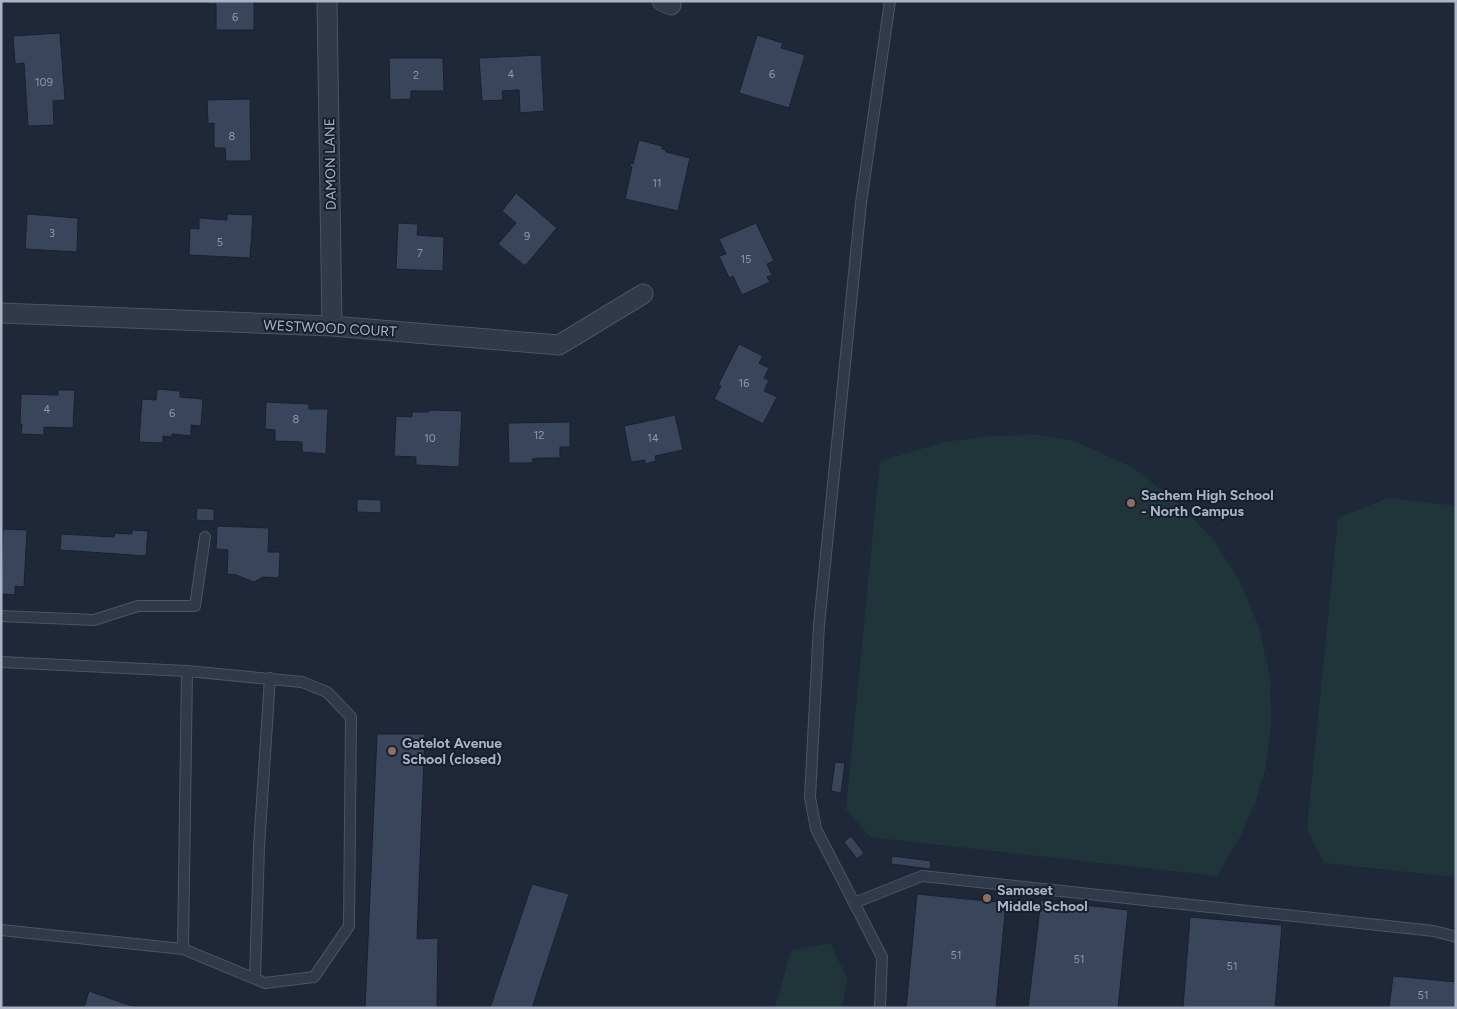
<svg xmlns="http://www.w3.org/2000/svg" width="1457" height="1009" font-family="Figtree,sans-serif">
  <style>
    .green { fill: #20353a }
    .building { fill: #39455a; stroke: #192130 }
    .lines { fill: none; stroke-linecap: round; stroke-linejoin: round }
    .lane-casing { stroke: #4c5465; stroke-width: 12 }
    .street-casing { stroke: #4c5465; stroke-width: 21 }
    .lane { stroke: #313a4a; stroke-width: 10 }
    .street { stroke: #313a4a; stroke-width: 19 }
    .education-dot { fill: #8d6e63; stroke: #171f2e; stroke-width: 2 }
    .labels { text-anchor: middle; stroke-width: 4; stroke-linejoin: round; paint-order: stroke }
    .number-label { font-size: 11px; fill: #8e98ac }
    .street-label { font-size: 14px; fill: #abb4c7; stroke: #171f2e }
    .poi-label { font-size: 14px; font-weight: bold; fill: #abb4c7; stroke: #171f2e; text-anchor: start }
  </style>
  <rect width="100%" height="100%" fill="#1e2839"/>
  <path class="green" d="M1037 435 1074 441 1132 467 1176 501 1212 538 1240 582 1259 627 1270 678 1271 727 1265 770 1255 803 1240 837 1217 876 870 837 846 809 880 461 945 442 992 436Z
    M1388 498 1456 506V877L1324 863 1307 828 1338 518Z
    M830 943 847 978 842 1008H775L791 951Z"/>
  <path class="building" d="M208 1H254V30H216V4H208Z
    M60 33 65 100 53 101 54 125 28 126 24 63 15 64 13 36Z
    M757 35 783 43 781 48 805 55 789 108 739 93Z
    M541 55 544 111 520 113 519 90 502 91 503 100 482 101 479 58Z
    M389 58H443L444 91H411V99L390 100Z
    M250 99 251 161H226L225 148H214V123L208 124 207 100Z
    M639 140 662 146V149L666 150V152L690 158 678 211 625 199 632 167 630 166V163L633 164Z
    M516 193 557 228 525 266 498 244 516 223 502 211Z
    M27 214 78 218 77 252 25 249Z
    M227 214 253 215 250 258 189 255 190 228 199 229V218L227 220Z
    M398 223 418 224 417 235 444 237 443 271 396 269Z
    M756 223 774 261 767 264 772 275 767 277 770 282 742 295 733 276 729 278 719 256 726 254 719 239Z
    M739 344 763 356 759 363 769 368 764 378 769 380 764 391 777 397 763 424 714 399 721 386 718 385Z
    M157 389 180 391V397L203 399 201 426 191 425V436L172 434V437L163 436V443L139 442 142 399 156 400Z
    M58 390H75L73 428 44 427V435L21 434 22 424H20L21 394 58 395Z
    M266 402 309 404V409H328L326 454 302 452V442L275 441V430L265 429Z
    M429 410 462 411 459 467 416 465V457L394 456 396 416 412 417V412H429Z
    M675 415 683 450 655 456 656 461 645 464V460L631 462 624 426Z
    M570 422V447H560V458H539L532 459 533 463H509L508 423Z
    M357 499 381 500V513L357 512Z
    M197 508 214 509V521L196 520Z
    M217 526 269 528 268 552H280L279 578 263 577 254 582 236 575 227 574 228 550 216 549Z
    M3 529 27 530 24 587 15 586V595L1 594Z
    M132 530 148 531 146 556 60 550 61 534 114 537 115 533 132 534Z
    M377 734H425L417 939 438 938 437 1008H365Z
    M835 762 845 763 841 793 831 791Z
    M851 836 864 853 857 859 844 842Z
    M892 856 931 861 930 869 891 864Z
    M532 884 569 894 532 1008H490Z
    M917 894 1006 903 996 1008H906Z
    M1041 900 1128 910 1118 1008H1028Z
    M1190 917 1282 925 1275 1008H1183Z
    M1393 976 1456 982V1008H1389Z
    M89 991 137 1008H84Z"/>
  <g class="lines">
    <g class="lane-casing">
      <path id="lane" d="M1 616 94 620 138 606H195L205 537
        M1 662 187 671 302 682 327 692 351 717 349 926 314 977 265 983 183 949 1 930
        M854 903 922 876 1434 931 1456 937
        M183 949 187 671
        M255 979 259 847 270 678
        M880 1008 882 957 816 829 810 797 819 625 861 203 890 1"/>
    </g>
    <g class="street-casing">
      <path id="street" d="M327 1 332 326
        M662 1 671 5
        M1 313 332 326 559 345 643 294"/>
    </g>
    <use href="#lane" class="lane"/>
    <use href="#street" class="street"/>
  </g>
  <g class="education-dot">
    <circle cx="1131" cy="503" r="5"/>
    <circle cx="392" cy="751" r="5"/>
    <circle cx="987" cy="898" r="5"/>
  </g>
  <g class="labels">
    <g class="number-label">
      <text x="235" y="21">6</text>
      <text x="511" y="78">4</text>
      <text x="772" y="78">6</text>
      <text x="416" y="79">2</text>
      <text x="44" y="86">109</text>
      <text x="232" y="140">8</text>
      <text x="657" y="187">11</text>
      <text x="52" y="237">3</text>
      <text x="527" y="240">9</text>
      <text x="220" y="246">5</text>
      <text x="420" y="257">7</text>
      <text x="746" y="263">15</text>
      <text x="744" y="387">16</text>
      <text x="47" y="413">4</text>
      <text x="172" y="417">6</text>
      <text x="296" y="423">8</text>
      <text x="539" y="439">12</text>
      <text x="430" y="442">10</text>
      <text x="653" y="442">14</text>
      <text x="956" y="959">51</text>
      <text x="1079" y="963">51</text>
      <text x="1232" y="970">51</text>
      <text x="1423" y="999">51</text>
    </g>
    <g class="street-label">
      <text transform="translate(330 164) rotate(-91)" y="5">DAMON LANE</text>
      <text transform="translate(330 328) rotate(3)" y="5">WESTWOOD COURT</text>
    </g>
    <g class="poi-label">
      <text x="1141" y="500">Sachem High School<tspan x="1141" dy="16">- North Campus</tspan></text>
      <text x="402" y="748">Gatelot Avenue<tspan x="402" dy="16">School (closed)</tspan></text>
      <text x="997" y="895">Samoset<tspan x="997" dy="16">Middle School</tspan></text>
    </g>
  </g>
  <rect width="1457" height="1009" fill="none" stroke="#abb4c7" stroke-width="5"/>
</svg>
